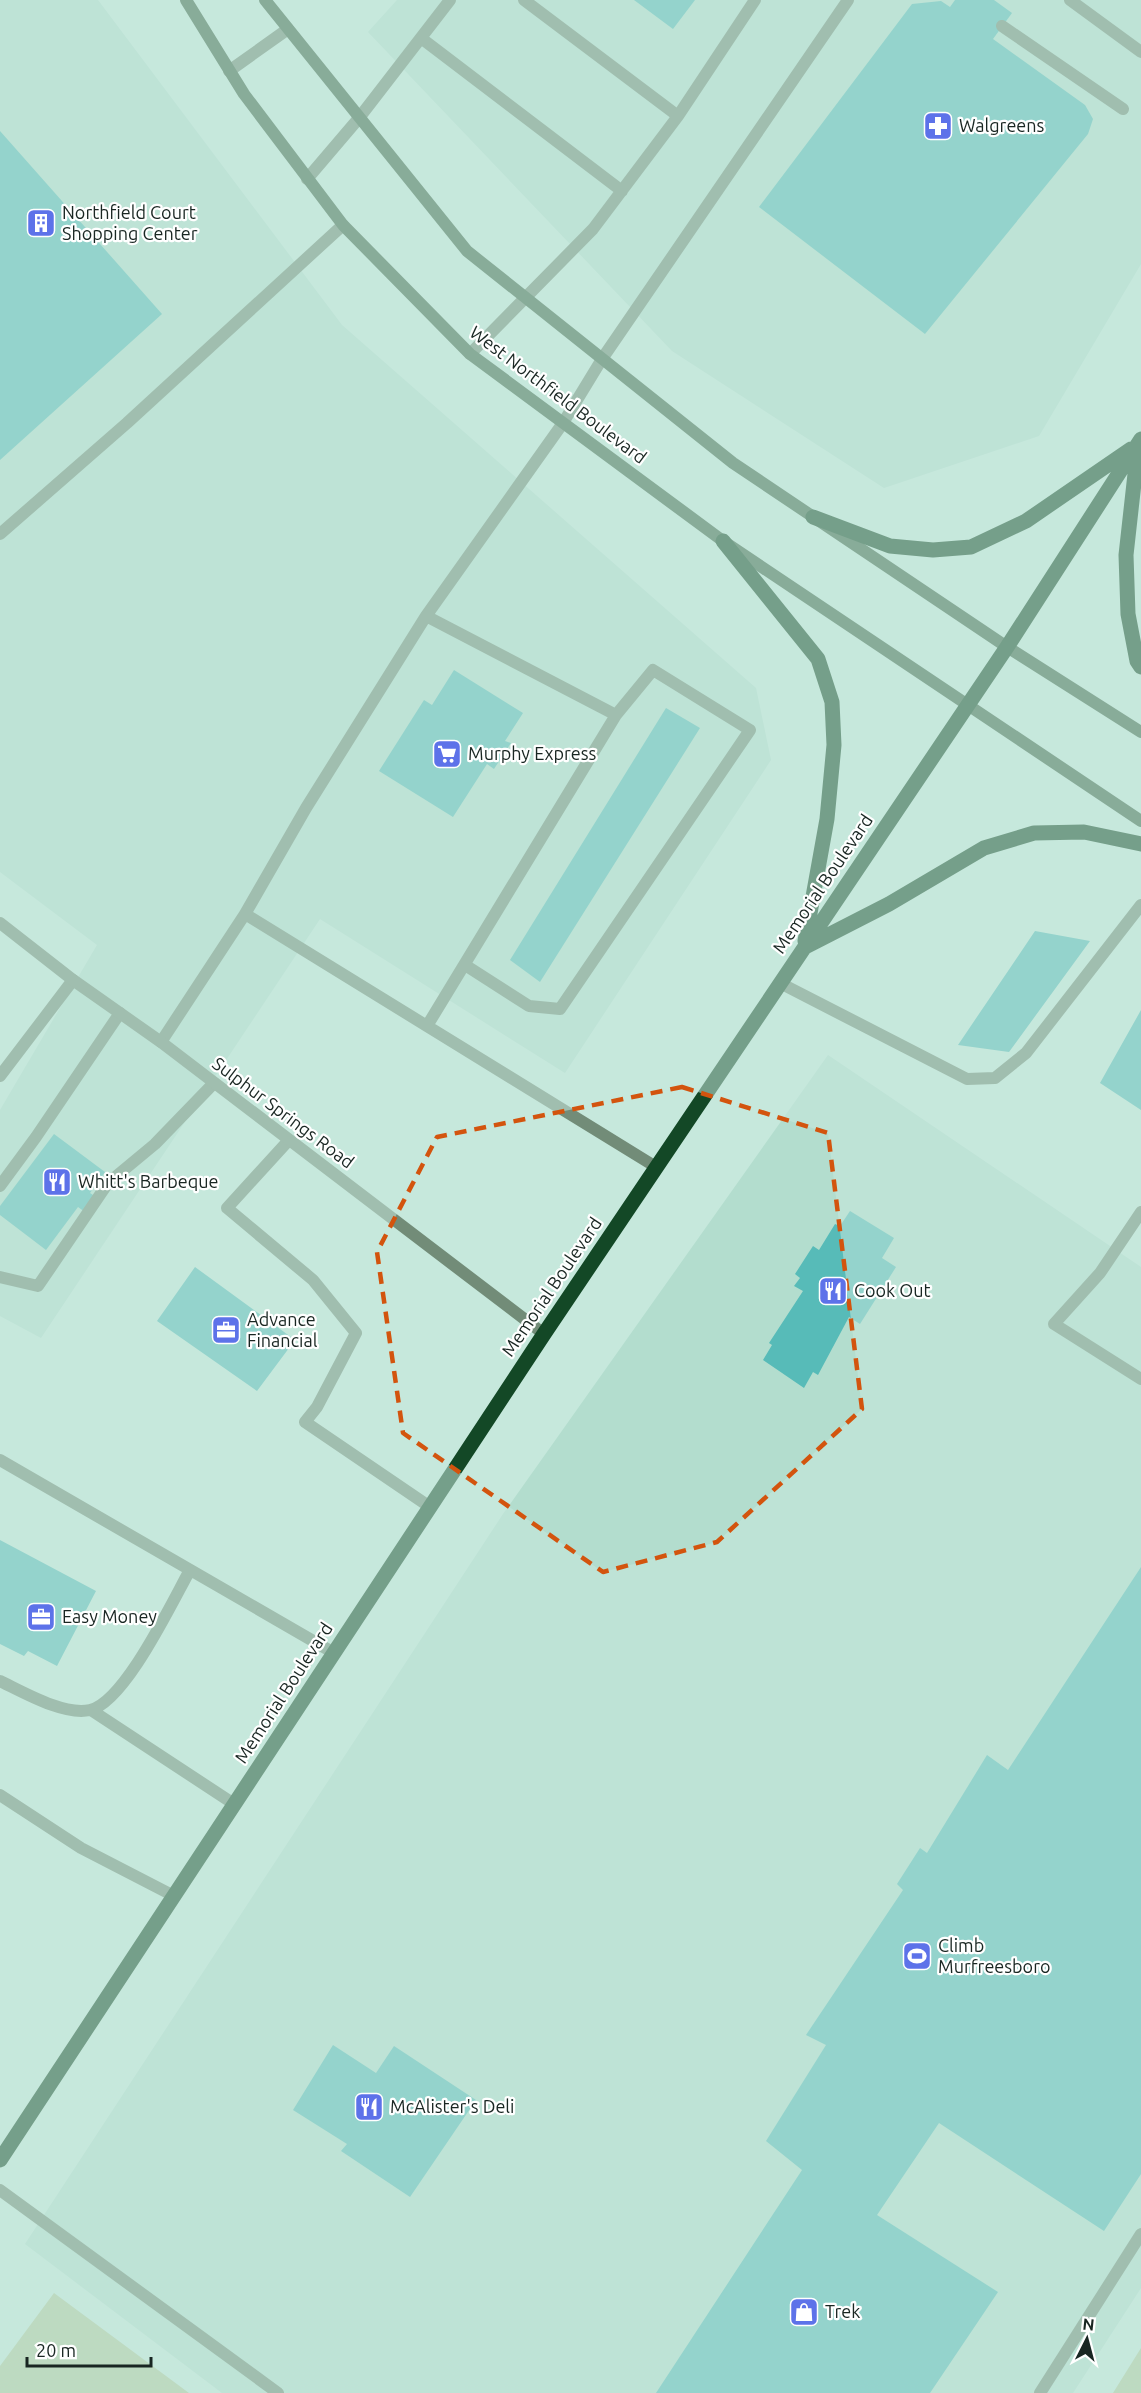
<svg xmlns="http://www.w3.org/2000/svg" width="1141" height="2393" font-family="Ubuntu,sans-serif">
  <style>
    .built { fill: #b3ddce }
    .green { fill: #b2caa0 }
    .building { fill: #57bbb8 }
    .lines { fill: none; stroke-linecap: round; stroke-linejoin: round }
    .service { stroke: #728c78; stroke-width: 12 }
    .minor { stroke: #728c78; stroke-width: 12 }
    .secondary { stroke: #3d6448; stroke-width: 12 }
    .primary { stroke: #134826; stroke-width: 15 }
    .marked { fill: none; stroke: #d3540e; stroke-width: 4.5; stroke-dasharray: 12 8; stroke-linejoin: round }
    .labels { text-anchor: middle; stroke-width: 4.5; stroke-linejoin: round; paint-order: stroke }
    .poi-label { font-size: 18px; fill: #192622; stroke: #fff; text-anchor: start }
    .street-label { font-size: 18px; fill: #192622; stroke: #fff }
  </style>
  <rect width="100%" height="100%" fill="#c6e8dc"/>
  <path class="built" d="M0 0H98L342 325 756 688 771 760 565 1073 320 919 41 1338 0 1316V1110L97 945 0 872Z
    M397 0H1141V264L1039 436 884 488 672 351 368 32Z
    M828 1055 1141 1267V2288L1073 2393H222L25 2244 503 1514Z"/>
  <path class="green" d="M54 2293 189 2393H0V2366Z
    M1141 2348V2393H1113Z"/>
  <path class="building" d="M634 0H695L673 29Z
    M955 0H994L1012 13 993 39 1085 105 1093 119 1088 134 925 334 759 207 912 4 941 1 950 7Z
    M0 131 162 314 0 460Z
    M454 670 523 713 505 741 511 743 494 769 487 764 453 817 379 771 424 700 432 705Z
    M666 708 700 728 540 982 510 960Z
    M1035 931 1090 941 1009 1052 958 1045Z
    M1141 1010V1110L1100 1083Z
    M54 1134 105 1172 90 1193 96 1197 85 1212 78 1207 46 1250 0 1215V1206Z
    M850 1211 894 1238 882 1258 896 1267 860 1324 849 1317 818 1375 813 1372 804 1388 763 1360 772 1345 769 1343 803 1291 794 1286 800 1278 795 1274 813 1246 819 1250 835 1224 840 1226Z
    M195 1267 295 1340 257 1391 157 1321Z
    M0 1540 96 1591 57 1666 28 1651 24 1656 0 1644Z
    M1141 1567V2174L1104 2231 939 2123 877 2215 998 2292 930 2393H656L802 2170 766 2141 826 2045 806 2035 903 1890 897 1884 920 1848 927 1853 987 1755 1008 1770Z
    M333 2045 376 2073 394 2046 476 2100 410 2197 341 2151 347 2144 293 2110Z"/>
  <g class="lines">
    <path class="service" d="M524 0 678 116
      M1070 0 1141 52
      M1002 26 1123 109
      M421 38 622 191
      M229 71 288 29
      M307 179 359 118 450 0
      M470 354 593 229 678 116 755 0
      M0 534 127 423 343 225
      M426 616 616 715 427 1026
      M245 914 656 1167
      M465 965 529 1006 560 1009 750 730 653 670 616 715
      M780 983 967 1079 995 1078 1026 1053 1141 905
      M161 1042 245 914 306 808 426 616 563 423 602 359 848 0
      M0 1076 73 980
      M289 1140 227 1208 313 1280 356 1333 317 1407 305 1422 430 1507
      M0 1186 36 1137 120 1013
      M1141 1212 1100 1273 1054 1324 1141 1379
      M0 1277 38 1286 108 1183 155 1144 214 1083
      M0 1460 334 1653
      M0 1681C23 1692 64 1716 90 1710 125 1702 172 1602 190 1570
      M91 1710 234 1804
      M0 1795 81 1848 174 1896
      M0 2190 278 2393
      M1040 2393 1141 2234"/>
    <path class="minor" d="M0 923 73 980 161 1042 544 1334"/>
    <path class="secondary" d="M186 0 244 94 343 225 470 354 723 541 1141 821
      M265 0 467 251 733 463 1007 647 1141 732"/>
    <path class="primary" d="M1138 447 1126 555 1128 614 1137 661 1141 667
      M813 517 890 546 933 550 971 547 1026 521 1131 449
      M723 541 818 659 832 702 834 745 827 819 805 941
      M807 946 889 904 984 848 1034 833 1084 832 1141 844
      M0 2160 544 1334 1007 647 1141 439"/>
  </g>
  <path d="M0 0H1141V2393H0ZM682 1087 828 1133 862 1409 717 1542 603 1572 403 1433 377 1252 437 1137Z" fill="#c6e8dc" fill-opacity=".55" fill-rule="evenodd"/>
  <path class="marked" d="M682 1087 828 1133 862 1409 717 1542 603 1572 403 1433 377 1252 437 1137Z"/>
  <defs>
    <g id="pharmacy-square" transform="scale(1.5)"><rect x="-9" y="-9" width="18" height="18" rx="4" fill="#5d72e9" stroke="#fff"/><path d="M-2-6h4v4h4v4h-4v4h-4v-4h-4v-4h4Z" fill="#fff"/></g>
    <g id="building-square" transform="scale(1.5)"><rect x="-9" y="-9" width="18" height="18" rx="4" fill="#5d72e9" stroke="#fff"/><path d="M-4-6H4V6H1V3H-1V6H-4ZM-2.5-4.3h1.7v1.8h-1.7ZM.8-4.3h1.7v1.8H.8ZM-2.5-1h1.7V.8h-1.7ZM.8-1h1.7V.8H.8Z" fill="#fff"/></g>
    <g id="supermarket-square" transform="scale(1.5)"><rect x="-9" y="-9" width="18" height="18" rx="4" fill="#5d72e9" stroke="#fff"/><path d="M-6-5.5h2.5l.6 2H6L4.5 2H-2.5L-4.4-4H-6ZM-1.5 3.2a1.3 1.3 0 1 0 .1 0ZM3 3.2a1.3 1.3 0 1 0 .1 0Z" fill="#fff"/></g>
    <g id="restaurant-square" transform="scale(1.5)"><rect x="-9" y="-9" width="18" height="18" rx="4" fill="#5d72e9" stroke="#fff"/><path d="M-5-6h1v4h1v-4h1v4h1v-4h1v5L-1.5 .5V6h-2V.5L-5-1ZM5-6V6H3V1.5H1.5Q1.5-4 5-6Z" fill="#fff"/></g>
    <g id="office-square" transform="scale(1.5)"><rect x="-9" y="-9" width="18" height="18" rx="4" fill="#5d72e9" stroke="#fff"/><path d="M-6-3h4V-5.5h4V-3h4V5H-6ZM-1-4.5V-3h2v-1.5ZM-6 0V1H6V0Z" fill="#fff"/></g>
    <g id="stadium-square" transform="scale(1.5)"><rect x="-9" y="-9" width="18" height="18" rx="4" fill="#5d72e9" stroke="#fff"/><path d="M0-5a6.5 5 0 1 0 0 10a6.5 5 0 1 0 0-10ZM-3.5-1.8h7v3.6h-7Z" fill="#fff"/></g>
    <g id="shop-square" transform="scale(1.5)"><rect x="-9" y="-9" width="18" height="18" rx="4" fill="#5d72e9" stroke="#fff"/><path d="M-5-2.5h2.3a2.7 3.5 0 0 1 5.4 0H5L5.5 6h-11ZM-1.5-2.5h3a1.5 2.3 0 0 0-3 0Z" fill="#fff"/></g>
  </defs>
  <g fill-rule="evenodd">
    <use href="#pharmacy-square" x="938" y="126"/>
    <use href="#building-square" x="41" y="223"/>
    <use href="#supermarket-square" x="447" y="754"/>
    <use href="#restaurant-square" x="57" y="1182"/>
    <use href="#restaurant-square" x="833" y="1291"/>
    <use href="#office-square" x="226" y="1330"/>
    <use href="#office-square" x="41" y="1617"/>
    <use href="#stadium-square" x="917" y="1956"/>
    <use href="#restaurant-square" x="369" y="2107"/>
    <use href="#shop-square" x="804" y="2312"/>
  </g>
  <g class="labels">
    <g class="poi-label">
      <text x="959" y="132">Walgreens</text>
      <text x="62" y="219">Northfield Court<tspan x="62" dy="21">Shopping Center</tspan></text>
      <text x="468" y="760">Murphy Express</text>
      <text x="78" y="1188">Whitt's Barbeque</text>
      <text x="854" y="1297">Cook Out</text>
      <text x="247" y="1326">Advance<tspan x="247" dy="21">Financial</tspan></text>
      <text x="62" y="1623">Easy Money</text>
      <text x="938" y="1952">Climb<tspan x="938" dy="21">Murfreesboro</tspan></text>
      <text x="390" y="2113">McAlister's Deli</text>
      <text x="825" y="2318">Trek</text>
    </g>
    <g class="street-label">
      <text transform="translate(558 395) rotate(37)" y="6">West Northfield Boulevard</text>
      <text transform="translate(823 884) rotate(-56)" y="6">Memorial Boulevard</text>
      <text transform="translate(283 1113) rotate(37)" y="6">Sulphur Springs Road</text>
      <text transform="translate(552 1287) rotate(-56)" y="6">Memorial Boulevard</text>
      <text transform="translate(284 1693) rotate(-57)" y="6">Memorial Boulevard</text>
    </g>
  </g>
  <g transform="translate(1087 2339) rotate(6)" stroke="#ffffff" stroke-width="4.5" paint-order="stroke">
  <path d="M0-4.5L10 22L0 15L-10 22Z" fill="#192622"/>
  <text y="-9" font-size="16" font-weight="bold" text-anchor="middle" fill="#192622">N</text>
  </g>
  <path d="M27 2357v9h124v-9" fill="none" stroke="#192622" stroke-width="3"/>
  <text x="36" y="2357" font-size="18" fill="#192622" stroke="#ffffff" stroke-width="4.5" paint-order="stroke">20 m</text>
</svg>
